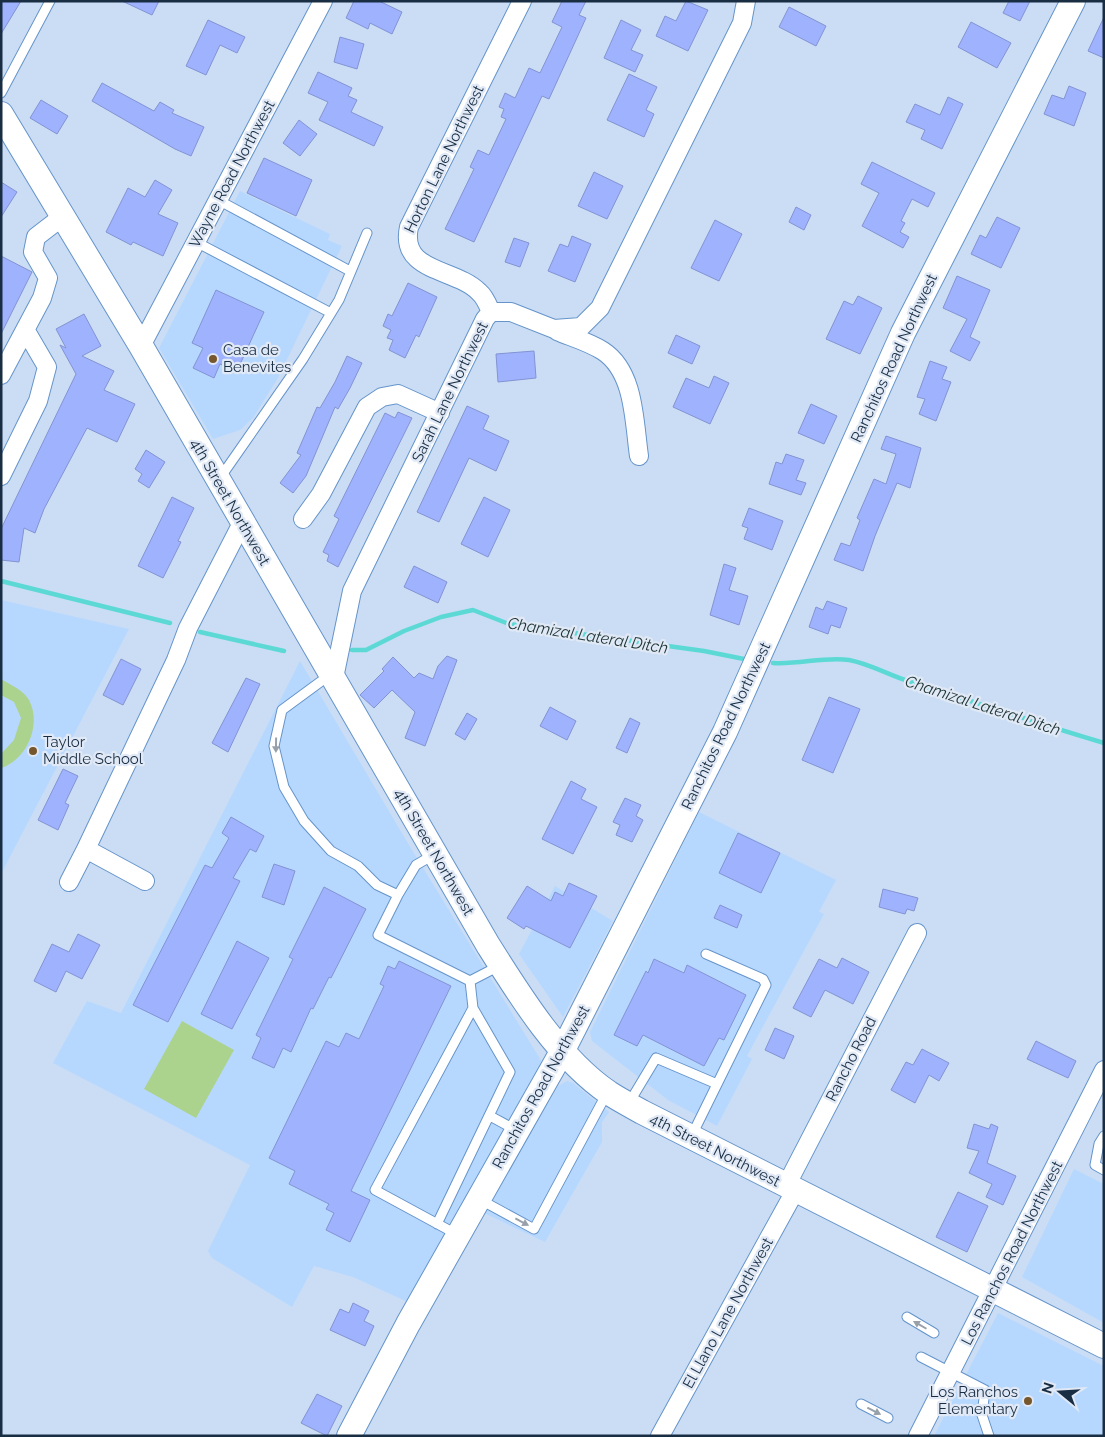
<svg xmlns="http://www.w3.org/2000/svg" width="1105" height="1437" font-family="Raleway,sans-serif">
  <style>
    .built { fill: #b7d8fe }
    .green { fill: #abd38e }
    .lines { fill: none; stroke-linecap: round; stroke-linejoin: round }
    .stream { stroke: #5cd9d5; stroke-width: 4.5 }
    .building { fill: #9fb2fe; stroke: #8393d3 }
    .lane-casing { stroke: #6594ca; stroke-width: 11 }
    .street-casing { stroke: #6594ca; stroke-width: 20 }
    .secondary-casing { stroke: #6594ca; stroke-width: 26 }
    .lane { stroke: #fff; stroke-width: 9 }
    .street { stroke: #fff; stroke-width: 18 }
    .secondary { stroke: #fff; stroke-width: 24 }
    .oneway { fill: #98a0aa }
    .poi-dot { fill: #76562c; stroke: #e0e9f5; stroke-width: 2 }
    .labels { text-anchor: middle; stroke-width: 4.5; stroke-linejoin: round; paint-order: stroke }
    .street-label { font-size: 15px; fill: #192d43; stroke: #e0e9f5 }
    .poi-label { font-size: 15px; fill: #192d43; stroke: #e0e9f5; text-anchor: start }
    .water-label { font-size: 16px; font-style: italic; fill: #1f3534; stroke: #e0e9f5 }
  </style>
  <rect width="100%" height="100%" fill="#caddf5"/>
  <path class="built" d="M240 191 330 234 328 240 342 246 278 378 253 418 240 430 213 439 159 348Z
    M1 600 129 629 1 874Z
    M300 661 412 850 542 1062V1071L410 1303 353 1277 314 1266 292 1307 212 1258 208 1251 250 1165 53 1063 87 1001 121 1013Z
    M699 812 836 880 819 912 824 914 747 1056 752 1059 717 1126 668 1100 592 1041 590 1032Z
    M555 886 613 921 563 1017 519 954Z
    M567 1081 573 1083 609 1112 602 1122V1142L545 1242 484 1213 558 1086Z
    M1074 1169 1104 1184V1323L1022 1277Z
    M998 1313 1104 1366V1436H934Z"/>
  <path class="green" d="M1 679C11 685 23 690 29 700 42 724 27 760 1 768V754L14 740 21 718 14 702 1 695Z
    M182 1021 234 1050 196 1118 144 1089Z"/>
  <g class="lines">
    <path class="stream" d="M1 581 170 623
      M200 632 284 651
      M352 650H366L404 631 441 617 473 610 509 624 704 651 744 659
      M773 663C798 665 826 656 849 660 871 664 890 676 911 682 975 702 1039 724 1104 743"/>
  </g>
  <path class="building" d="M1 1H21L1 34Z
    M122 1H159L152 15Z
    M354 1H379L402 12 392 34 370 23 368 29 346 18Z
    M562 1H586L579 15 586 18 549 99 542 96 474 242 445 229 474 169 470 167 478 150 489 155 506 119 501 117 504 109 499 107 505 93 515 98 529 68 540 73 562 27 552 22Z
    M686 1 708 10 688 51 656 36 665 16 676 21Z
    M1009 1H1030L1020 21 1003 13Z
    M789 7 826 26 816 46 779 27Z
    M1104 17V58L1088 51Z
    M208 20 245 37 237 53 220 45 206 75 186 66Z
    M621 20 641 30 631 50 643 55 635 72 604 58Z
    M971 22 1011 43 997 68 958 47Z
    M340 37 364 44 357 69 334 62Z
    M318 72 352 88 348 96 357 100 351 112 383 127 374 146 319 120 328 102 308 93Z
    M629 74 657 87 646 110 654 114 644 137 607 120Z
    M102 83 154 111 160 102 174 110 172 113 204 127 191 156 175 149 92 101Z
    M1069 86 1086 93 1074 126 1044 114 1052 95 1064 99Z
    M948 97 963 104 942 149 921 139 925 130 906 122 915 104 940 115Z
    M41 100 68 116 57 134 30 118Z
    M299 120 317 134 300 156 283 143Z
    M264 158 312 180 296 216 247 193Z
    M872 162 935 193 928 207 912 199 901 221 905 223 900 232 909 237 903 248 862 226 879 193 861 184Z
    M594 172 623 186 607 219 578 206Z
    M155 180 172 190 158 214 178 223 163 256 133 242 131 245 106 232 128 188 145 197Z
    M1 182 17 192 1 217Z
    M796 207 811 215 804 230 789 222Z
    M997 217 1020 228 1001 268 971 254 980 235 986 238Z
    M715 220 742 234 719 281 691 268Z
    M572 236 591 244 575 282 548 271 560 244 568 247Z
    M514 238 529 243 520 267 505 262Z
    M1 256 32 272 1 334Z
    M957 276 990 290 970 337 980 342 970 361 950 351 967 319 943 308Z
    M408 283 437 297 419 337 416 335 405 358 389 350 393 340 387 338 391 330 383 326 388 314 392 316Z
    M216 290 264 312 237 371 220 364 214 378 193 368 203 348 192 343Z
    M858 296 882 308 860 354 826 339 844 301 853 305Z
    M84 314 101 346 82 356 114 371 104 390 135 404 117 442 87 428 44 509 35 533 24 528 19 562 1 560V529L76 374 60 345 66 348 56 329Z
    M676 335 700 346 692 364 668 353Z
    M534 351 536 378 498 382 496 354Z
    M347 356 362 363 350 388 338 409 335 407 306 476 293 493 280 483 301 455 297 453 317 407 320 408 335 382Z
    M930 361 947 367 942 379 951 382 936 421 919 414 925 399 917 397Z
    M714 376 729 383 710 424 673 407 686 378 709 388Z
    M811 404 837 416 824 444 798 433Z
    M467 406 489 416 483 429 509 441 496 471 469 458 439 522 417 512Z
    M398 412 412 418 338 567 327 561 329 555 323 552 339 519 334 516 385 413 395 418Z
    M886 436 921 448 910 488 897 483 875 536 863 571 834 560 841 543 850 546 860 520 857 518 874 479 886 484 896 454 881 449Z
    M146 450 165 462 149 488 138 481 142 474 135 469Z
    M786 454 804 460 796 480 806 483 801 495 769 484 776 462 782 464Z
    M172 497 194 508 178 541 181 542 163 578 138 566Z
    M484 497 510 510 488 557 461 544Z
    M749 508 783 521 772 550 744 539 748 528 742 526Z
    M724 564 736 568 729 590 748 596 739 625 710 615Z
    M414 566 447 582 438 603 404 587Z
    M827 601 847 608 840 628 831 625 828 634 809 627 816 607 823 610Z
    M447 656 457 660 425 746 405 738 415 712 392 690 374 708 360 695 384 671 382 669 393 657 414 678 419 673 433 679 438 666Z
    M121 659 141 669 123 705 103 695Z
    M246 678 260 684 228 752 212 743Z
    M829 697 860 709 833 773 802 760Z
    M550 707 576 721 567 740 540 726Z
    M467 713 477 719 465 740 455 734Z
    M630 718 640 723 627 753 616 748Z
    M63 769 78 776 65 803 69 805 58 830 38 820Z
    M571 781 586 789 581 799 597 807 573 854 542 839Z
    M625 798 641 805 636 816 643 820 632 842 616 835 620 825 613 822Z
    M231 817 264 836 256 852 250 849 233 878 240 881 168 1022 133 1005 205 865 212 868 229 838 222 833Z
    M738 833 780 853 761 893 719 873Z
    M274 864 295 871 284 905 262 897Z
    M569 883 597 896 570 948 526 926 524 929 507 918 527 886 551 901 555 892 563 896Z
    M324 887 366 909 331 978 329 977 313 1009 311 1008 291 1052 283 1048 274 1068 252 1058 261 1038 256 1035 293 959 289 957Z
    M883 889 918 898 914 911 907 909 905 914 879 907Z
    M720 905 742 915 737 928 714 918Z
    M78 934 100 945 82 979 66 971 56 992 34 981 52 944 69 952Z
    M237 941 269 958 232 1029 201 1014Z
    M842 958 869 972 853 1004 825 990 811 1017 793 1008 819 959 837 968Z
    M654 959 684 973 687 965 746 995 724 1040 719 1038 704 1066 643 1035 637 1046 614 1035 646 971 648 973Z
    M399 961 451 986 351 1191 370 1200 350 1242 326 1230 334 1213 326 1209 329 1204 289 1184 295 1171 269 1158 326 1041 339 1047 346 1033 359 1039 384 986 380 984 388 966 395 969Z
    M775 1028 794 1036 784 1059 765 1050Z
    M1036 1041 1076 1061 1068 1078 1027 1059Z
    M922 1049 949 1063 939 1081 929 1075 915 1103 891 1090 906 1062 913 1065Z
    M974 1124 989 1129 991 1124 998 1127 987 1163 1016 1176 1003 1205 986 1197 992 1184 969 1173 979 1151 967 1148Z
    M958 1192 988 1206 967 1252 936 1237Z
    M353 1303 369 1311 364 1321 374 1326 365 1346 330 1330 340 1309 349 1313Z
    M317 1394 342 1406 327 1436 301 1423Z"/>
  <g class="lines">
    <g class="lane-casing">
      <path id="lane" d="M1 93 50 1
        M218 200 350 271
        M196 242 331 313
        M220 478 303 359 339 300 367 233
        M331 674 282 710 274 746 284 787 304 821 331 851 358 866 377 885 398 895
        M435 854 416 865 398 895 378 935 470 981 499 966
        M629 1103 656 1058 717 1084
        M490 1116 516 1130
        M692 1135 766 985 763 979 706 954
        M1104 1136 1099 1144 1095 1165 1104 1170
        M479 1199 534 1229 607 1093
        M437 1224 510 1072 473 1008
        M458 1235 375 1190 473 1008 470 981
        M907 1317 934 1333
        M921 1357 985 1390 982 1415 989 1436
        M861 1404 888 1418"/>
    </g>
    <g class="street-casing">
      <path id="street" d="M491 312C488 305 485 297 479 292 456 268 399 273 409 227L522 1
        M557 331C571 337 589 342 603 351 635 372 634 422 639 456
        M141 346 323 1
        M1 375 42 298 48 278 33 252 36 237 62 217
        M1 476 38 401 47 367 26 331
        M303 519 321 494 367 407 382 397 398 394 440 413
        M334 678 352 591 485 319 491 312H511L554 329 581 327 600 308 742 23 746 1
        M145 881 86 849 176 660 188 628 242 523
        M69 882 86 849
        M786 1186 917 933
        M660 1436 795 1191
        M918 1436 1104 1070"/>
    </g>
    <g class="secondary-casing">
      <path id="secondary" d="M1 114 141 346 488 945C520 996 559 1059 609 1093 620 1100 631 1106 642 1112L1104 1346
        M349 1436 408 1324 563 1050 725 732 903 333 1073 1"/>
    </g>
    <use href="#lane" class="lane"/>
    <use href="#street" class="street"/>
    <use href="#secondary" class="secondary"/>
  </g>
  <defs><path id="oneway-solid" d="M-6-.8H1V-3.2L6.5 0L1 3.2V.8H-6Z" transform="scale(1.25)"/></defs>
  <g class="oneway">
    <use href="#oneway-solid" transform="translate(276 745) rotate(91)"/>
    <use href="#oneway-solid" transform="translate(522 1222) rotate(28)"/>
    <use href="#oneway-solid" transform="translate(920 1325) rotate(-150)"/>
    <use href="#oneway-solid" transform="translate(874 1411) rotate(27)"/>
  </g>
  <g class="poi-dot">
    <circle cx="213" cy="359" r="5"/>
    <circle cx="33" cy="751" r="5"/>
    <circle cx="1028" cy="1401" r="5"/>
  </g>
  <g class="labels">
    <g class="street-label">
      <text transform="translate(444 159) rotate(-64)" y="5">Horton Lane Northwest</text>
      <text transform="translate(232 174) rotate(-62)" y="5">Wayne Road Northwest</text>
      <text transform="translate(894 358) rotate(-65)" y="5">Ranchitos Road Northwest</text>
      <text transform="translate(450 392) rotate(-64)" y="5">Sarah Lane Northwest</text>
      <text transform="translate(230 502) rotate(60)" y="5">4th Street Northwest</text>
      <text transform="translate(726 726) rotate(-64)" y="5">Ranchitos Road Northwest</text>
      <text transform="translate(434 852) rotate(60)" y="5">4th Street Northwest</text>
      <text transform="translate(851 1059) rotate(-63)" y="5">Rancho Road</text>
      <text transform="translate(541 1087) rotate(-61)" y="5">Ranchitos Road Northwest</text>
      <text transform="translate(715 1150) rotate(27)" y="5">4th Street Northwest</text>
      <text transform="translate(1012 1253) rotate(-63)" y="5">Los Ranchos Road Northwest</text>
      <text transform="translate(728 1313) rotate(-61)" y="5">El Llano Lane Northwest</text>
    </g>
    <g class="poi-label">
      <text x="223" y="355">Casa de<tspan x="223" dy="17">Benevites</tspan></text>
      <text x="43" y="747">Taylor<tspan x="43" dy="17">Middle School</tspan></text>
      <text x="1018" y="1397" text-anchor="end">Los Ranchos<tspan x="1018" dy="17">Elementary</tspan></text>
    </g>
    <g class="water-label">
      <text transform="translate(588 635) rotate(9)" y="6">Chamizal Lateral Ditch</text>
      <text transform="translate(983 705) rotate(18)" y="6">Chamizal Lateral Ditch</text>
    </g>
  </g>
  <rect width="1105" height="1437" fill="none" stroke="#192d43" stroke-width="5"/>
  <g transform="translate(1060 1392) rotate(288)" stroke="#e0e9f5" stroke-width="4" paint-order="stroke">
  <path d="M0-4L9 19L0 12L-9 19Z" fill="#192d43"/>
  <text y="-8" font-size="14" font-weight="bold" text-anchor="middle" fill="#192d43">N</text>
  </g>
</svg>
